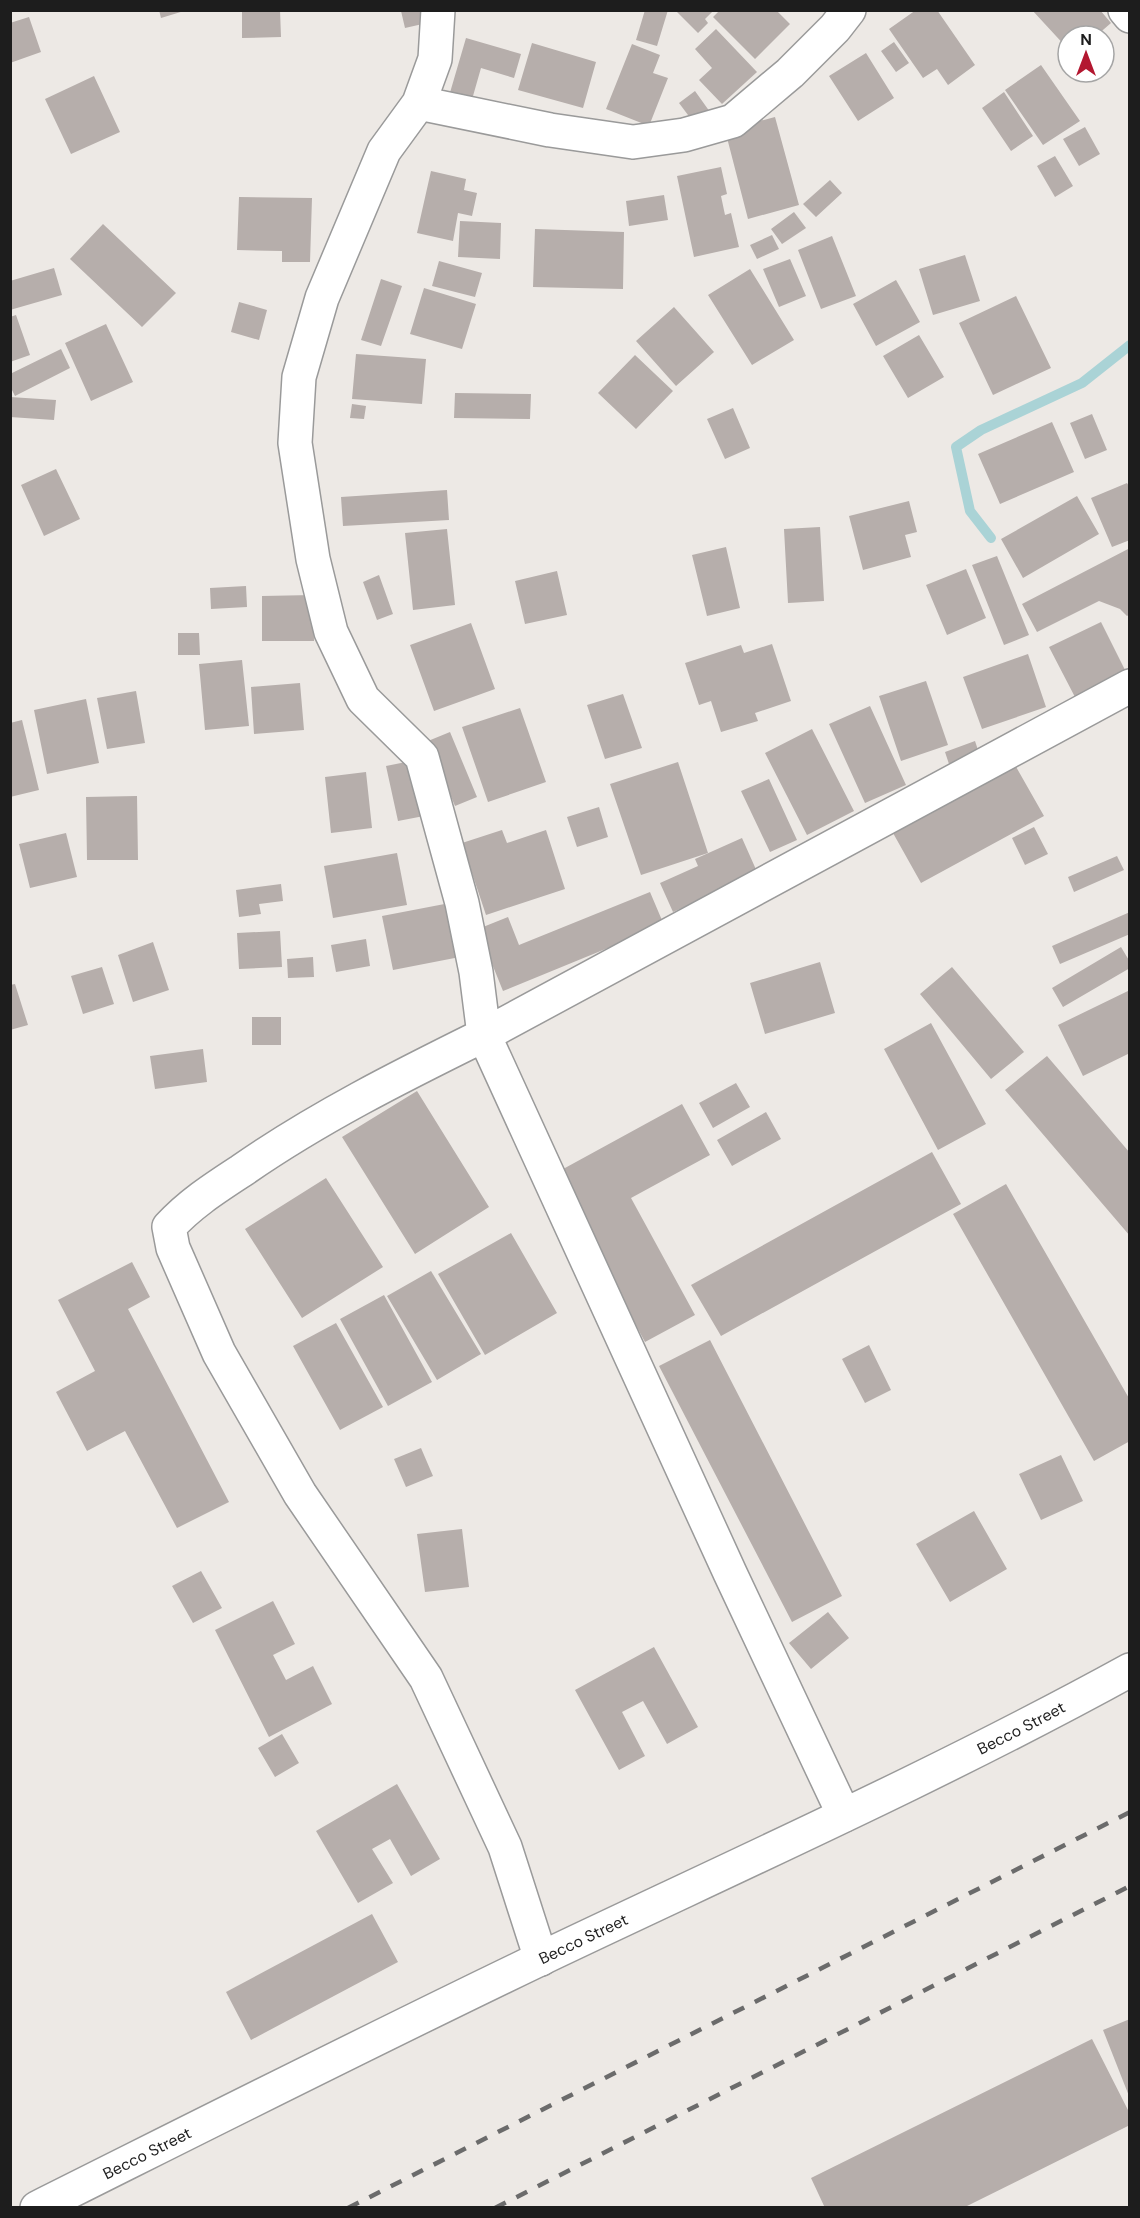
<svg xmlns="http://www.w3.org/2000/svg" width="1140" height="2218" font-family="'DM Sans',sans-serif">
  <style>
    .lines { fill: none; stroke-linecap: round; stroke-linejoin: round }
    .stream { stroke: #aad3d6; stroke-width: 10 }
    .building { fill: #b6aeab }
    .minor-casing { stroke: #9a9a9a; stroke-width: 36 }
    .tertiary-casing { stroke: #9a9a9a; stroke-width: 36 }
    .minor { stroke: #fff; stroke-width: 33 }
    .tertiary { stroke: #fff; stroke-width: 33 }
    .rail { stroke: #6b6b6b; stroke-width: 4.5; stroke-dasharray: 12 12; stroke-linecap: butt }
    .labels { text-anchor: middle; stroke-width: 6; stroke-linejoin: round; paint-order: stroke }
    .street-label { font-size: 16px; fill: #1d1d1d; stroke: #fff }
  </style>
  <rect width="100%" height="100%" fill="#ede9e5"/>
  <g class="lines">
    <path class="stream" d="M991 538 970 511 956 447 981 430 1082 383 1130 345"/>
  </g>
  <path class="building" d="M159 10H184V11L161 18Z
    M242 10H280L281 37 242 38Z
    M424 10 427 23 405 28 401 11Z
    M645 10H668L657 46 636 40Z
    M675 10H714L705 19 708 23 698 33Z
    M720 10H776L790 24 755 59 713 17Z
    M916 10H937L975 65 948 85 937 69 923 78 889 29Z
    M1032 10H1100L1111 23 1096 36H1068V49Z
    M29 17 41 52 10 63V23Z
    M716 29 757 72 722 104 699 80 712 68 695 49Z
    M466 38 521 54 514 78 481 68 471 103 449 96Z
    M894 42 909 63 896 72 881 51Z
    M532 43 596 62 583 108 518 90Z
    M632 44 660 55 653 73 668 78 649 126 606 109Z
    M866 53 894 98 858 121 829 76Z
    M1041 65 1080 121 1043 145 1005 90Z
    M94 76 120 132 71 154 45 99Z
    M695 91 710 112 694 123 679 103Z
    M1004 92 1033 136 1011 151 982 108Z
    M775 117 799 205 748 219 725 130Z
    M1085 127 1100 154 1079 166 1063 139Z
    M1055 156 1073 186 1055 197 1037 166Z
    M721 167 727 194 721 196 725 215 731 213 739 247 694 257 677 176Z
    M431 171 466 179 464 190 477 193 472 216 458 213 453 241 417 233Z
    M830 180 842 193 816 217 803 204Z
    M664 195 668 220 629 226 626 201Z
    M239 197 312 198 310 262H282V251L237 250Z
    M794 212 806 228 782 244 771 229Z
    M460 221 501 223 500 259 458 257Z
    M103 224 176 293 142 327 70 259Z
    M535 229 624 232 623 289 533 287Z
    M772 235 779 249 757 259 750 245Z
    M832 236 856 296 821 309 798 250Z
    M965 255 980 301 933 315 919 269Z
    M790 259 806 296 779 307 763 269Z
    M439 261 482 273 475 297 432 286Z
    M54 268 62 295 10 310V281Z
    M750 269 794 340 752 365 708 295Z
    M381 279 402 286 381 346 361 340Z
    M896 280 920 322 876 346 853 304Z
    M424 288 476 304 462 349 410 334Z
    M1016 296 1051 368 993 395 959 323Z
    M239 302 267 310 259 340 231 332Z
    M674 307 714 352 676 386 636 341Z
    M16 315 30 355 10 362V317Z
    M106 324 133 382 91 401 65 343Z
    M919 335 944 377 908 398 883 356Z
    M61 349 70 368 15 396 10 386V374Z
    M356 354 426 359 422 404 352 399Z
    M635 355 673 391 636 429 598 393Z
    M455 393 531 394 530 419 454 418Z
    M10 397 56 400 54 420 10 417Z
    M352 404 366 406 364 419 350 418Z
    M733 408 750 448 725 459 707 419Z
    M1092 414 1107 450 1085 459 1070 423Z
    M1052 422 1074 472 1000 504 978 454Z
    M56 469 80 519 44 536 21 485Z
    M1127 483 1130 488V540L1112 547 1091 498Z
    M447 490 449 520 343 526 341 497Z
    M1077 496 1099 534 1023 578 1001 539Z
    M909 501 917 532 905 535 911 557 863 570 849 516Z
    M820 527 824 601 788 603 784 529Z
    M447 529 455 605 413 610 405 533Z
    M726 547 740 608 707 616 692 555Z
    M1130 548V614L1127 616 1120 609 1099 601 1037 632 1022 604Z
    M997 556 1029 635 1004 645 972 565Z
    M966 569 986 618 947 635 926 585Z
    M557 571 567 615 525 624 515 581Z
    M379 575 393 614 377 620 363 582Z
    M246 586 247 607 211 609 210 588Z
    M313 595 314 641H262V596Z
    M1101 622 1126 672 1076 699 1049 647Z
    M471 623 495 689 434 711 410 645Z
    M178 633H199L200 655H178Z
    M772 644 791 701 755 713 758 721 721 732 711 701 699 705 685 663 741 645 744 653Z
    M1028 654 1046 707 982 729 963 677Z
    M242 660 249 726 205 730 199 664Z
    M926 681 948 745 901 761 879 696Z
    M300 683 304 730 254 734 251 687Z
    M136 691 145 743 107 749 97 698Z
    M623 694 642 748 605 759 587 705Z
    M86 699 99 763 47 774 34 710Z
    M870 706 906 785 865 803 829 724Z
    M520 708 546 782 488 802 462 727Z
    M22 720 39 790 10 797V723Z
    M812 729 854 811 807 835 765 753Z
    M450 732 477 797 455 806 428 741Z
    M975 741 979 753 949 764 945 752Z
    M411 761 424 816 398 821 386 766Z
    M678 762 708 853 641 875 610 784Z
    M1015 765 1044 816 921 883 893 833Z
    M366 772 372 828 331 833 325 777Z
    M769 779 797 840 770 852 741 791Z
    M137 796 138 860H87L86 797Z
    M599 807 608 837 577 847 567 817Z
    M1034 827 1048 854 1025 865 1012 838Z
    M502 830 507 843 546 830 565 889 486 915 462 843Z
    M66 833 77 877 30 888 19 844Z
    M742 838 758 874 673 912 660 883 698 866 695 859Z
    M397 853 407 905 333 918 324 866Z
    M1117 856 1124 870 1074 892 1068 877Z
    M281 884 283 901 259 904 261 914 239 917 236 890Z
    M650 892 664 925 503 991 478 929 508 917 519 945Z
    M455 902 465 956 393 970 382 916Z
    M1130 912V934L1060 964 1052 946Z
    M280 931 282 967 239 969 237 933Z
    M366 939 370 966 336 972 331 945Z
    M153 942 169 990 133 1002 118 955Z
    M1121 947 1130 962V968L1063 1007 1052 988Z
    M313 957 314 977 288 978 287 959Z
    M820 962 835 1013 765 1034 750 983Z
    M102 967 114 1004 83 1014 71 976Z
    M952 967 1024 1052 991 1079 920 994Z
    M15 984 28 1025 10 1030V985Z
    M1130 990V1053L1083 1076 1058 1025Z
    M252 1017H281V1045H252Z
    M931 1023 986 1124 938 1150 884 1049Z
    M203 1049 207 1082 155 1089 150 1056Z
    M1047 1056 1130 1153V1236L1005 1090Z
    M736 1083 750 1107 713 1128 699 1103Z
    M417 1091 489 1207 415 1254 342 1137Z
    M682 1104 710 1155 631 1198 695 1315 645 1342 554 1174Z
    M766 1112 781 1139 732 1166 717 1140Z
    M932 1152 961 1204 721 1336 691 1285Z
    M326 1178 383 1267 302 1318 245 1229Z
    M1006 1184 1130 1400V1441L1094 1461 953 1214Z
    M511 1233 557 1313 485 1355 438 1274Z
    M132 1262 150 1297 128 1309 229 1502 177 1528 125 1431 87 1451 56 1392 95 1371 58 1300Z
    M431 1271 481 1354 437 1380 387 1296Z
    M384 1295 432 1382 388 1406 340 1319Z
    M336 1323 383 1407 340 1430 293 1346Z
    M710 1340 842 1596 792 1622 659 1366Z
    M869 1345 891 1390 865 1403 842 1359Z
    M421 1448 433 1476 406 1487 394 1459Z
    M1061 1455 1083 1501 1041 1520 1019 1474Z
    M974 1511 1007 1569 950 1602 916 1544Z
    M462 1529 469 1587 425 1592 417 1534Z
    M201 1571 222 1608 193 1623 172 1586Z
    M273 1601 295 1644 273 1655 286 1680 313 1666 332 1704 269 1737 215 1630Z
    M828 1612 849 1638 811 1669 789 1643Z
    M654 1647 698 1727 667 1744 643 1701 622 1712 645 1756 619 1770 575 1690Z
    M282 1734 299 1763 275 1777 258 1748Z
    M397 1784 440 1859 411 1876 390 1839 372 1849 393 1883 358 1903 316 1831Z
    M372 1914 398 1962 251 2040 226 1992Z
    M1130 2019V2096H1129L1103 2030Z
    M1092 2039 1130 2114V2125L963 2208H825L811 2178Z"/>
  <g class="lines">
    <g class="minor-casing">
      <path id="minor" d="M438 10 435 59 419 103 384 151 322 298 299 377 295 443 313 559 331 632 363 699 422 757 462 903 476 972 484 1035 730 1573 844 1815
        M1125 10 1130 16
        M419 103 550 130 633 142 684 135 733 121 790 73 835 28 849 10
        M541 1959 505 1847 426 1678 300 1494 219 1353 173 1248 169 1227C190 1204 215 1188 241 1171 317 1118 401 1076 484 1035L1130 686"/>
    </g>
    <g class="tertiary-casing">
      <g id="tertiary">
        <path id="s1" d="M37 2208C205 2124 373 2039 542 1958 739 1864 939 1775 1130 1670"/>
      </g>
    </g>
    <use href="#minor" class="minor"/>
    <use href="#tertiary" class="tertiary"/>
    <path class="rail" d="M348 2208 1130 1812
      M495 2208 1130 1886"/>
  </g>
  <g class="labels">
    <g class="street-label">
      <text dy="6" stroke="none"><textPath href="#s1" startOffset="1095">Becco Street</textPath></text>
      <text dy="6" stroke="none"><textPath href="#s1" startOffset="609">Becco Street</textPath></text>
      <text dy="6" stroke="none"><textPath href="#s1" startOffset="123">Becco Street</textPath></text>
    </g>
  </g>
  <rect width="1140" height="2218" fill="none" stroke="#1d1d1d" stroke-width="24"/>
  <g transform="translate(1086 54)"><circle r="28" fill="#ffffff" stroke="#a5a5a5" stroke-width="1.5"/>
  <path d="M0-4.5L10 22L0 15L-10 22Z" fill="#b31730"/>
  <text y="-9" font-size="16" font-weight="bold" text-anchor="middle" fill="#1d1d1d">N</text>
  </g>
</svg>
